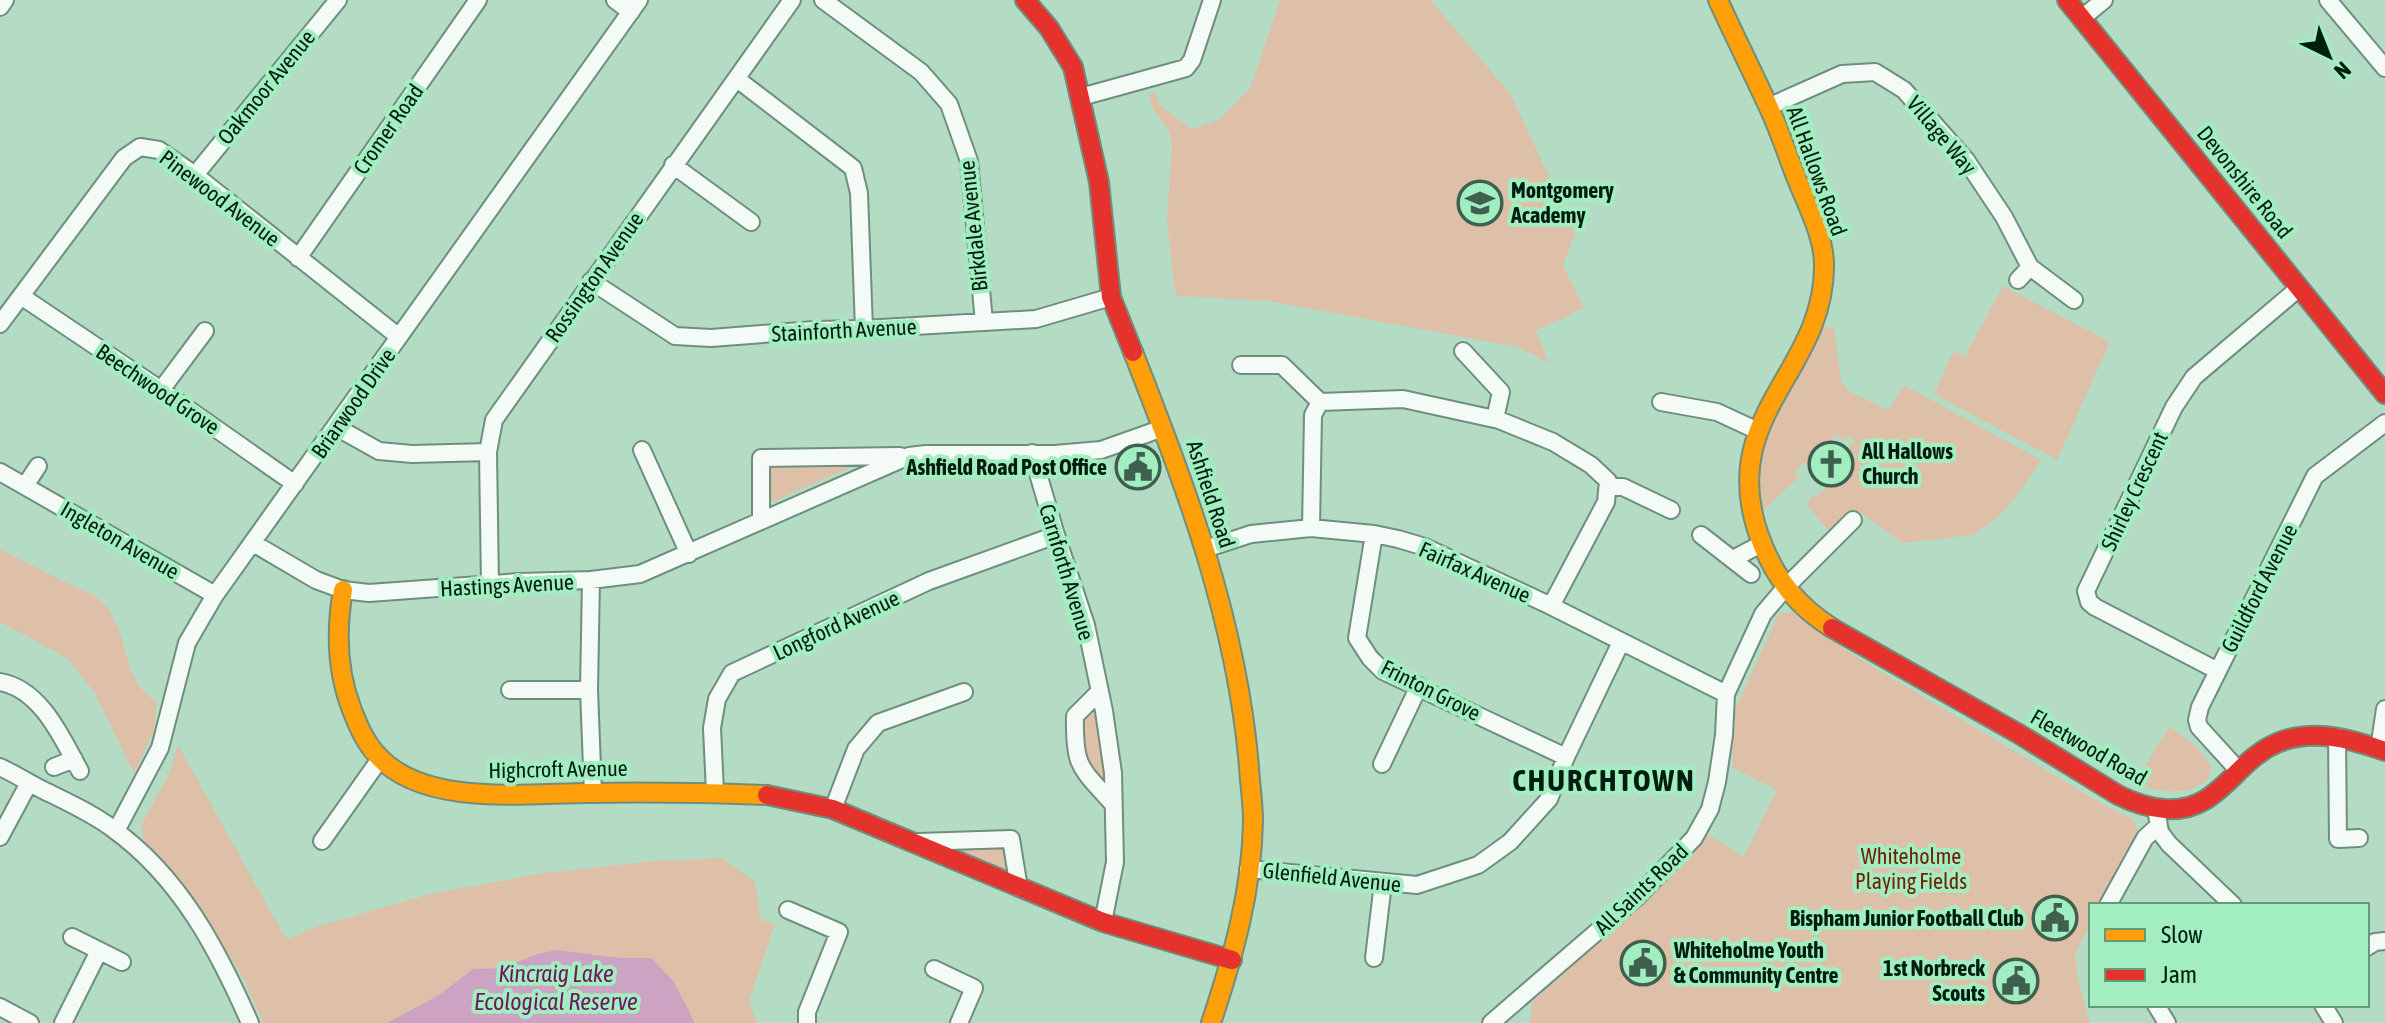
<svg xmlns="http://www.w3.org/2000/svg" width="2385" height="1023" font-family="'Asap Condensed',sans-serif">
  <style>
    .green { fill: #ddc0a7 }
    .water { fill: #cda3c3 }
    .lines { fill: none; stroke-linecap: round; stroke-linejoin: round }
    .street-casing { stroke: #6e8f7d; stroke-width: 20 }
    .slow-casing { stroke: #6e8f7d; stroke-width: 22 }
    .jam-casing { stroke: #6e8f7d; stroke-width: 22 }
    .street { stroke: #f4faf6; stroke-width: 16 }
    .slow { stroke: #ff9f0a; stroke-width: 18 }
    .jam { stroke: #e5322d; stroke-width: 18 }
    .labels { text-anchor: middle; stroke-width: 8; stroke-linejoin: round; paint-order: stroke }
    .street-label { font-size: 22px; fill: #001e0f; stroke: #a2eec0 }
    .poi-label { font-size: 22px; font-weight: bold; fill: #001e0f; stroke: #a2eec0; text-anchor: start }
    .park-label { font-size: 22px; fill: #712003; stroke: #a2eec0 }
    .water-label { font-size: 24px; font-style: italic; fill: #71155f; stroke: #a2eec0 }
    .district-label { font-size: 30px; font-weight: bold; letter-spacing: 2px; fill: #001e0f; stroke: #a2eec0 }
  </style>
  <rect width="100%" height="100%" fill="#b4dcc4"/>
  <path class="green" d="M1280 0H1431L1511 95 1575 233 1563 266 1584 308 1536 331 1549 363 1518 347 1268 301 1178 296 1175 292 1167 220 1172 146 1169 131 1153 109 1149 94 1156 92 1160 106 1192 129 1219 120 1250 88Z
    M2003 286 2110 342 2057 460 1934 394 1953 352 1965 356Z
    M1821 327 1834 328 1841 381 1848 391 1888 410 1904 385 2041 460 2012 502 1995 519 1974 535 1902 543 1859 511 1831 534 1806 504 1814 495 1816 497 1827 487 1826 485 1856 457 1849 448 1855 442 1849 436 1843 441 1837 435 1831 441 1835 446 1810 467 1804 462 1794 472 1799 477 1758 515 1757 462 1768 432Z
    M761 458 865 461 761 507Z
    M0 549C22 560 45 572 67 583 78 588 92 593 101 601 132 631 118 678 157 702L154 731 134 774 95 693 67 658 0 622Z
    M1792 612 1850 653 2104 805 2134 820 2138 832 2100 905H2091V922L2075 954 2079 984 2090 1023H1530L1533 1001 1652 894 1707 834 1744 857 1777 790 1732 767 1734 712 1779 613Z
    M1092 699 1097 713 1107 797 1079 767 1075 716Z
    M2169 726 2196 747 2211 766 2208 779C2186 798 2160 792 2135 783Z
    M178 745 282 932 288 939 316 927 430 894 544 873 655 861 722 858 755 882 761 920 775 924 749 1002 757 1023H695L690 1013 651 958H620L557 950 503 968 473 969 439 995 387 1023H263L245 981 198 904 145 846 141 826 169 774Z
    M1011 839 1017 874 937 841Z"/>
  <path class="water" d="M557 950 620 958H651L674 982 695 1023H387L439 995 473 969 503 968 537 954Z"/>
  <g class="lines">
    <g class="street-casing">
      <path id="street" d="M615 0 631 12
        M823 0 921 72 949 104 969 161 984 322
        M2328 0 2385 68
        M0 7 5 0
        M2082 18 2104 0
        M737 79 853 168 859 193 864 329
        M1081 97 1186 68 1192 60 1212 0
        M1768 107 1842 74 1875 72 1904 90 1966 160 2004 217 2030 267 2074 300
        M673 165 751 222
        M195 175 338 0
        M298 258 478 0
        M2018 280 2030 267
        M591 281 675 336 711 338 814 330 864 329 1036 319 1111 297
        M21 296 161 390 295 484
        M0 324 124 158 140 147 159 150 195 175 399 337
        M1463 351 1501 392 1495 419
        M1241 365H1282L1320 402
        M161 390 205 331
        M1661 402 1717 412 1758 431
        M336 427 379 451 412 454 488 452
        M642 450 689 554
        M1032 453 1056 535 1086 625 1104 711 1113 773 1115 862 1103 922
        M0 472 215 595
        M25 486 38 466
        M1608 487H1623L1671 510
        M761 520V458L900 456
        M1311 528 1313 415 1320 402 1403 399 1499 420 1553 442 1591 465 1608 481 1606 502 1551 606
        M1374 534 1357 638 1370 658 1383 671 1566 757
        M1701 535 1751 574
        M253 543 316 580 343 590 369 593 519 582 591 580 640 574 909 456 926 454H1055L1101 450 1163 428
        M1205 549 1251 534 1311 528 1374 534 1398 539 1425 547 1551 606 1726 694
        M1733 559 1763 543
        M591 580 589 690 593 793
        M490 585 488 452 494 420 792 0
        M2218 671 2095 607 2089 602 2086 591 2174 407 2194 377 2299 288
        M0 682C41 689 62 738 80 771
        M510 690H589
        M1099 692 1075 716C1074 768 1080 767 1113 804
        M2337 737 2338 839 2359 838
        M2379 749 2385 709
        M1382 764 1419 686
        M0 767C15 774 29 783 43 790 67 802 92 813 113 829 180 877 218 950 250 1023
        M54 767 74 759
        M2239 771 2199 727 2197 720 2200 707 2315 476 2385 423
        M715 792 712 728 717 699 732 673 929 581 1056 535
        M833 809 856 749 878 723 964 692
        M2156 809 2160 832 2169 844 2233 905
        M116 831 160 748 187 643 215 595 639 0
        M0 837 29 783
        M322 841 380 759
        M918 842 1011 839 1019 888
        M1248 869 1417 885 1478 865 1510 842 1549 799 1566 757 1621 642
        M2108 905 2145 838 2158 826
        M788 910 839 932 807 1012V1023
        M72 937 122 962
        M2367 947 2375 942 2385 941
        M1374 958 1383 883
        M934 969 974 988 959 1023
        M2156 1005 2167 1023
        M2323 1005 2334 1023
        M0 1007 30 1023
        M63 1023 99 951
        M1491 1023 1636 898 1694 838 1710 809 1717 782 1724 735 1726 694 1763 614 1785 588 1853 520"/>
    </g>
    <g class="slow-casing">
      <path id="slow" d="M1718 0C1735 37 1753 73 1770 110 1781 134 1789 160 1799 184 1809 209 1824 237 1824 265 1825 375 1710 417 1763 546 1778 582 1799 607 1832 628
        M1133 352C1186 486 1237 622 1249 767 1250 785 1253 803 1253 821 1252 891 1233 957 1211 1023
        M343 590C336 630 337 672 352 710 359 728 366 744 379 757 426 807 527 793 590 793 649 792 708 793 767 795"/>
    </g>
    <g class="jam-casing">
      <path id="jam" d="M1025 0 1049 28 1073 67 1099 182 1111 297 1133 352
        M2067 0 2385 394
        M1832 628 2019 734 2118 795C2132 802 2149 808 2165 809 2219 813 2233 762 2277 743 2312 728 2351 739 2385 751
        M767 795 833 809 1103 922 1232 960"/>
    </g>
    <use href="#street" class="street"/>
    <use href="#slow" class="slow"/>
    <use href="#jam" class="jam"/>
  </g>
  <defs>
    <g id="school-ring" transform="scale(2.3)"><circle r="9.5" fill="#a2eec0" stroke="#3f604e" stroke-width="1.5"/><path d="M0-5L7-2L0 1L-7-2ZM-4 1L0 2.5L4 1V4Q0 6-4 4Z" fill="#3f604e"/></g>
    <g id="church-ring" transform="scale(2.3)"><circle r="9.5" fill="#a2eec0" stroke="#3f604e" stroke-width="1.5"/><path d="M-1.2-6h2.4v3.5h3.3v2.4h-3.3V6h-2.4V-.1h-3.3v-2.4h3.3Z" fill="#3f604e"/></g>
    <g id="civic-ring" transform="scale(2.3)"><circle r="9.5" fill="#a2eec0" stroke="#3f604e" stroke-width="1.5"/><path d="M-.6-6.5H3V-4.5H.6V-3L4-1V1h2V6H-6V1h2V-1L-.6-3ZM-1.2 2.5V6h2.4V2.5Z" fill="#3f604e"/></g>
  </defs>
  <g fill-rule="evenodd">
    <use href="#school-ring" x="1480" y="203"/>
    <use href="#church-ring" x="1831" y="464"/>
    <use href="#civic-ring" x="1138" y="467"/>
    <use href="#civic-ring" x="2055" y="918"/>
    <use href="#civic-ring" x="1643" y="963"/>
    <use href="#civic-ring" x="2016" y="981"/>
  </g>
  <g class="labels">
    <g class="street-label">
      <text transform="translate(266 87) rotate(-51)" y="8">Oakmoor Avenue</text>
      <text transform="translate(388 129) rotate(-55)" y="8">Cromer Road</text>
      <text transform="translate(1942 135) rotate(50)" y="8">Village Way</text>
      <text transform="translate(1817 171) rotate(70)" y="8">All Hallows Road</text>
      <text transform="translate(2245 182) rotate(51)" y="8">Devonshire Road</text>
      <text transform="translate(220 198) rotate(37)" y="8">Pinewood Avenue</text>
      <text transform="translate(973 226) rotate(-96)" y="8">Birkdale Avenue</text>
      <text transform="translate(594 277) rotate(-55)" y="8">Rossington Avenue</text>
      <text transform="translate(844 330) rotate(-3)" y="8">Stainforth Avenue</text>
      <text transform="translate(158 389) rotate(34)" y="8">Beechwood Grove</text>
      <text transform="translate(353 403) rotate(-55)" y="8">Briarwood Drive</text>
      <text transform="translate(2134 491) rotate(-65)" y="8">Shirley Crescent</text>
      <text transform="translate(1211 494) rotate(72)" y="8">Ashfield Road</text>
      <text transform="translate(120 540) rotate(30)" y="8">Ingleton Avenue</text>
      <text transform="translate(1067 572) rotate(73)" y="8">Carnforth Avenue</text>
      <text transform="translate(1475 572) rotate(24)" y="8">Fairfax Avenue</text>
      <text transform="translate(507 585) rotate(-3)" y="8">Hastings Avenue</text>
      <text transform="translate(2259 588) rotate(-63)" y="8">Guildford Avenue</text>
      <text transform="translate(836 625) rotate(-25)" y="8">Longford Avenue</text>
      <text transform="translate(1431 690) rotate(27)" y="8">Frinton Grove</text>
      <text transform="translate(2089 747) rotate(30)" y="8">Fleetwood Road</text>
      <text transform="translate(558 769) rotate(-1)" y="8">Highcroft Avenue</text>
      <text transform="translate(1332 877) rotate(6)" y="8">Glenfield Avenue</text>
      <text transform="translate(1641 889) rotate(-44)" y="8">All Saints Road</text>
    </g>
    <g class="poi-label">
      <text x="1511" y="198">Montgomery<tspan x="1511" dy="25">Academy</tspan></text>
      <text x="1862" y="459">All Hallows<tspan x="1862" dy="25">Church</tspan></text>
      <text x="1107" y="475" text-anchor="end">Ashfield Road Post Office</text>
      <text x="2024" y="926" text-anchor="end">Bispham Junior Football Club</text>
      <text x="1674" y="958">Whiteholme Youth<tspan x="1674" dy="25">&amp; Community Centre</tspan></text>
      <text x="1985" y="976" text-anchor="end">1st Norbreck<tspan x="1985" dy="25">Scouts</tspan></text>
    </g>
    <g class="park-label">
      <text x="1911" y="864">Whiteholme<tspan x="1911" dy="25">Playing Fields</tspan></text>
    </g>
    <g class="water-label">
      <text x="556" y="982">Kincraig Lake<tspan x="556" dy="28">Ecological Reserve</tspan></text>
    </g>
    <g class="district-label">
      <text x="1604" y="791">CHURCHTOWN</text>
    </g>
  </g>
  <rect x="2089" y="903" width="280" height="104" fill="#a2eec0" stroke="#619b79" stroke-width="2"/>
  <rect x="2105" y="929" width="40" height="12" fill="#ff9f0a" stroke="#619b79" stroke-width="2"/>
  <text x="2161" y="943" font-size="24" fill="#001e0f">Slow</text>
  <rect x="2105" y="969" width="40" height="12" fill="#e5322d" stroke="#619b79" stroke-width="2"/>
  <text x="2161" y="983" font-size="24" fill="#001e0f">Jam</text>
  <g transform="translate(2329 56) rotate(137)" stroke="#a2eec0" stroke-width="6" paint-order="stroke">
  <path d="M0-6L14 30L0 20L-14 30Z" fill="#001e0f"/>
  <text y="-12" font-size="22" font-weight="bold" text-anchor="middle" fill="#001e0f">N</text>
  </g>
</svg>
